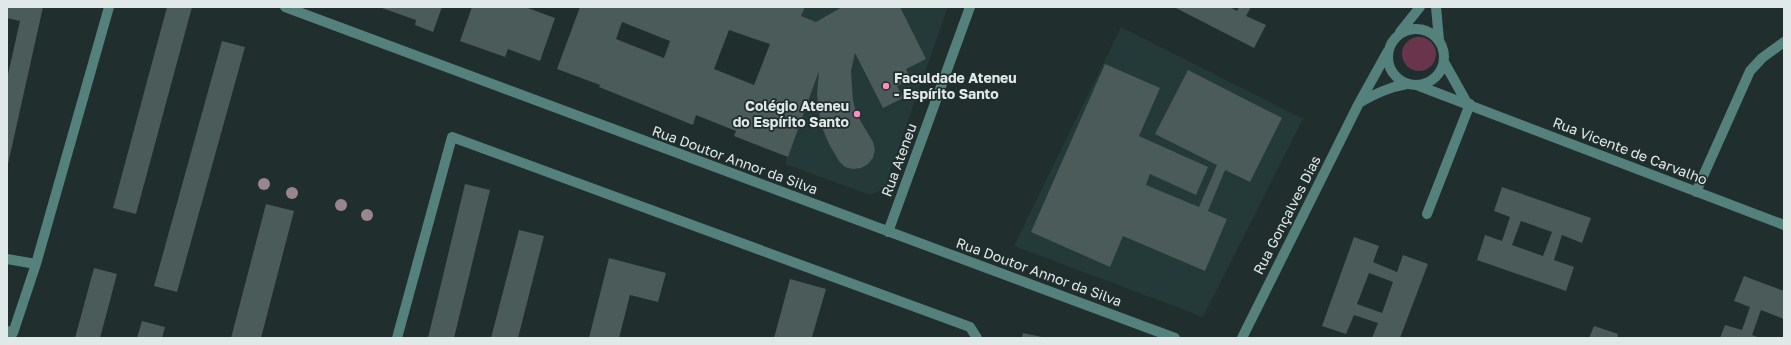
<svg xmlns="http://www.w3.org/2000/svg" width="1791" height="345" font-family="'Golos Text',sans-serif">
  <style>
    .built { fill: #233a38 }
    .green { fill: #69354c }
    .building { fill: #4b5b59; fill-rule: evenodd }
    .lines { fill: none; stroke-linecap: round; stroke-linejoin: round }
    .minor { stroke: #54817c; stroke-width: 10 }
    .tree { fill: #98858e }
    .poi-dot { fill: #fe8ebd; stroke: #202e2d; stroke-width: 1.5 }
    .labels { text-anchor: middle; stroke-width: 3.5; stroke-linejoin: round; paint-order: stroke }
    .poi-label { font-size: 14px; font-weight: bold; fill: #e0e9e8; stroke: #202e2d; text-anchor: start }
    .street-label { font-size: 14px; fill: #e0e9e8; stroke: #202e2d }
  </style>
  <rect width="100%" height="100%" fill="#202e2d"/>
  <path class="built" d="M663 7H948L884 189 870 195 785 164 822 63Z
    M1121 27 1303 119 1203 317 1014 246Z"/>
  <path class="green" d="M1402 54a17 17 0 1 1 34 0a17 17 0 1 1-34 0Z"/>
  <path class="building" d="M7 7H43L8 164 7 79 20 21 7 18Z
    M167 7H192L136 214 113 208Z
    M379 7H442L433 32 415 25 416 20Z
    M472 7H525L555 18 540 61 508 49 505 57 460 41Z
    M580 7H805L801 16 816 22 842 7H900L926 59 906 69 911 79 897 86 903 98 883 108 855 53 851 71 853 101 857 115 873 142 875 150 873 158 868 164 861 168 853 169 845 167 839 161 829 144 821 125 817 94 819 71 788 157 734 136 736 131 696 115 693 125 599 87 600 85 557 69ZM622 22 670 41 664 58 616 39ZM729 30 770 44 754 85 714 69Z
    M1174 7H1230L1237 11 1239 7H1251L1246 16 1266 25 1254 48Z
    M222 41 245 47 177 292 154 286Z
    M1105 64 1160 88 1139 136 1208 167 1196 195 1150 174 1146 185 1199 207 1217 165 1155 134 1188 70 1282 118 1250 182 1225 170 1208 211 1227 219 1205 271 1123 236 1110 267 1031 232Z
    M465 184 490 190 454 338H428Z
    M1502 187 1591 218 1582 243 1562 235 1554 260 1574 267 1566 291 1477 260 1485 235 1502 241 1510 217 1494 211ZM1521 221 1552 232 1543 256 1512 245Z
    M266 204 294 211 261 338H231Z
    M519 230 544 236 518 338H491Z
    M1354 237 1379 246 1373 262 1397 272 1403 255 1428 264 1400 338H1372L1378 323 1354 315 1346 334 1322 326ZM1369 273 1393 282 1382 313 1357 304Z
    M609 258 666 273 658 302 630 295 619 338H589Z
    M94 268 117 274 100 338H75Z
    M1744 276 1784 291V319L1761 310 1752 335 1760 338H1720L1725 325 1742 330 1750 307 1734 301Z
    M790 279 826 289 812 337 815 338H774Z
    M142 321 165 327 162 338H137Z
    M1594 326 1618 334 1617 338H1589Z
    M1023 333 1042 337V338H1022Z"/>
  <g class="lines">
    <path class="minor" d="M285 7 1175 338
      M1436 7 1439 40
      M1388 57a28 28 0 1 1 56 0a28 28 0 1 1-56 0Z
      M1400 32 1420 7
      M1444 62 1467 103
      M1419 86 1784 225
      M1359 103C1375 94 1389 87 1407 84
      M1696 192 1750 71 1762 58 1784 42
      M1427 214 1470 104
      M888 232 970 7
      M7 259 36 264
      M7 331 13 333 36 264 109 7
      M397 338 452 137 970 327 977 338
      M1242 338 1358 105 1388 51"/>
  </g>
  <g class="tree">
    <circle cx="264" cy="184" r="6"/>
    <circle cx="292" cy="193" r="6"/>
    <circle cx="341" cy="205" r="6"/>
    <circle cx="367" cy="215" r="6"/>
  </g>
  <g class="poi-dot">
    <circle cx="886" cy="86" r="4"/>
    <circle cx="857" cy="114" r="4"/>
  </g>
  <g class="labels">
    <g class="poi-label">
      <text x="894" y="83">Faculdade Ateneu<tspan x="894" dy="16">- Espírito Santo</tspan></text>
      <text x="849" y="111" text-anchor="end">Colégio Ateneu<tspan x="849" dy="16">do Espírito Santo</tspan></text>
    </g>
    <g class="street-label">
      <text transform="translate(1630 151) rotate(21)" y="5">Rua Vicente de Carvalho</text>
      <text transform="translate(735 160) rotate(20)" y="5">Rua Doutor Annor da Silva</text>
      <text transform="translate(899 160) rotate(-70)" y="5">Rua Ateneu</text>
      <text transform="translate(1287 215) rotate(-63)" y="5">Rua Gonçalves Dias</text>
      <text transform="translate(1039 272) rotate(20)" y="5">Rua Doutor Annor da Silva</text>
    </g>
  </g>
  <rect width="1791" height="345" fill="none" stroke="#e0e9e8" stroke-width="16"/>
</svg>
